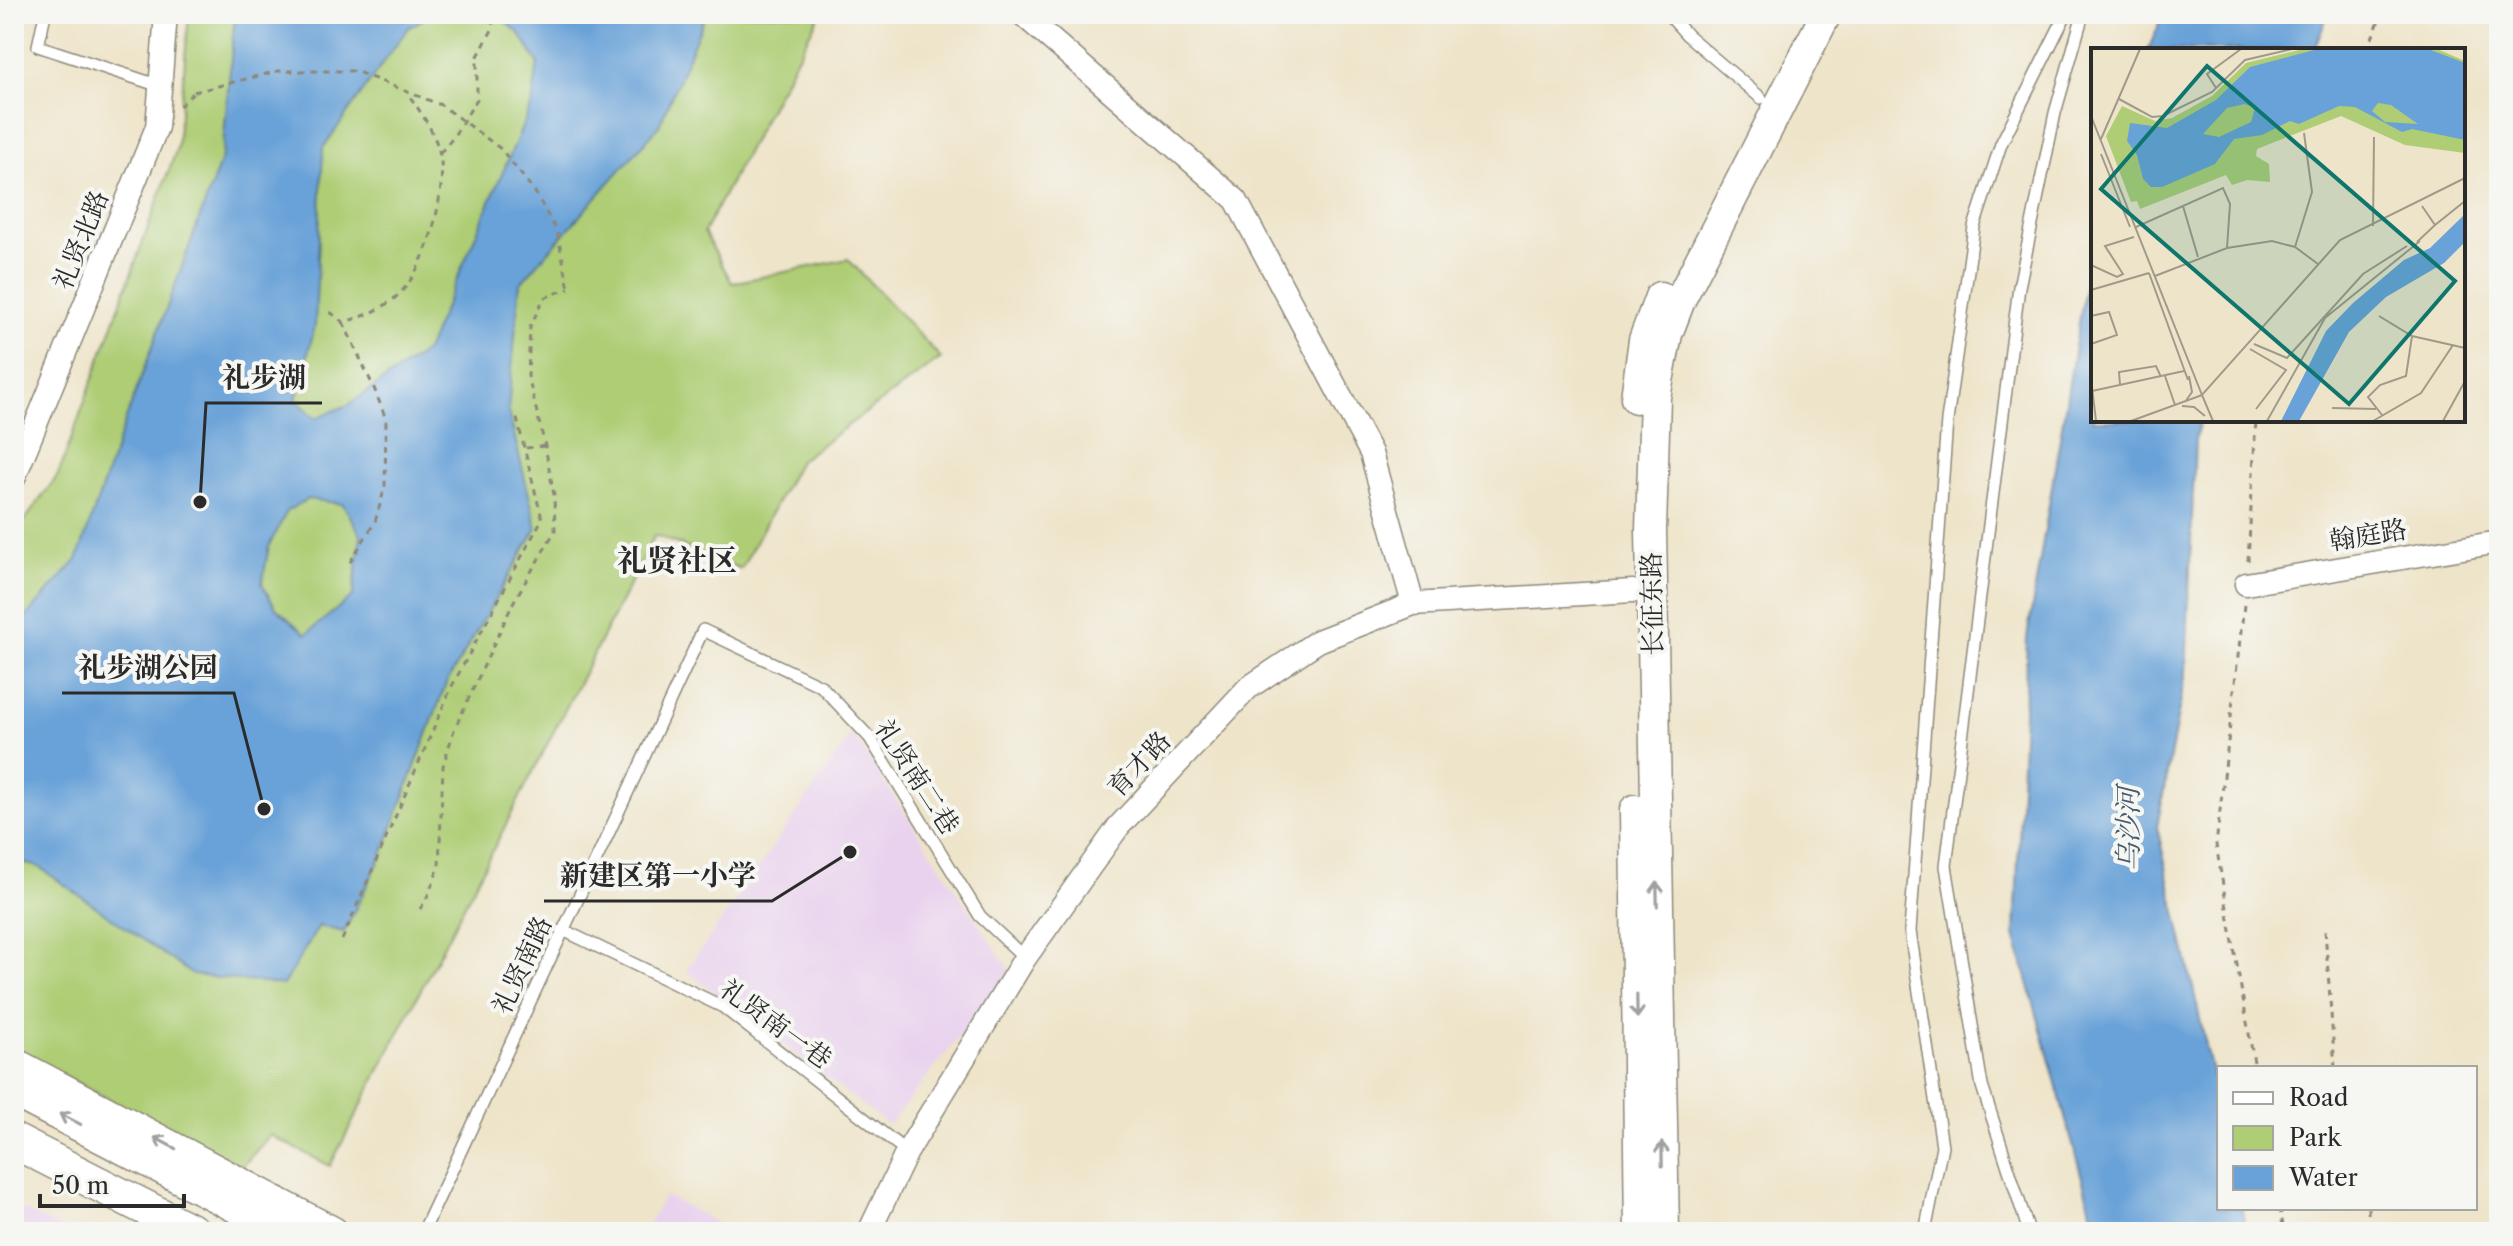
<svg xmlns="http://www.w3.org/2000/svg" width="2513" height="1246" font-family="'Libre Caslon Text','Noto Serif SC',serif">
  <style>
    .built { fill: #e9d2ee }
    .green { fill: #aecd75; stroke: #6c7c50; stroke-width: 2 }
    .water { fill: #69a2d8; stroke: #4a6682; stroke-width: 2; fill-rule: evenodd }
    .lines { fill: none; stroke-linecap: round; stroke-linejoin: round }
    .lane-casing { stroke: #8c887a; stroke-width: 14 }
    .street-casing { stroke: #8c887a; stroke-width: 25 }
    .secondary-casing { stroke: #8c887a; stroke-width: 33 }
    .primary-casing { stroke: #8c887a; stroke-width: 37 }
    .path { stroke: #8c887a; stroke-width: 3; stroke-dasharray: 6 6; stroke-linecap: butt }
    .lane { stroke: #fff; stroke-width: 11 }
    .street { stroke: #fff; stroke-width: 22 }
    .secondary { stroke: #fff; stroke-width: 30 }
    .primary { stroke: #fff; stroke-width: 34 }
    .path-bridge { stroke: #8c887a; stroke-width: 3; stroke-dasharray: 6 6; stroke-linecap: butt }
    .oneway { stroke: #a0a0a0 }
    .labels { text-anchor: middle; stroke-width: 8; stroke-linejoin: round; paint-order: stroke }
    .street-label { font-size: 26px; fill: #2b2b2b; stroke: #f6f6f2 }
    .water-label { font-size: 28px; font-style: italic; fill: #445b70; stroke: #f6f6f2 }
    .quarter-label { font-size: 30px; font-weight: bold; fill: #2b2b2b; stroke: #f6f6f2 }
    .inset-road { fill: none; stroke: #a09a8a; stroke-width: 2 }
    .view { fill: #0f766e; fill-opacity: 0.15; stroke: #0f766e; stroke-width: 4 }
    .inset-edge { fill: none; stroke: #2b2b2b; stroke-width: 4 }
    .leader { fill: none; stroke: #2b2b2b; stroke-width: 3 }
    .callout-dot { fill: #2b2b2b; stroke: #f6f6f2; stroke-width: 3 }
    .callout-label { font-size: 28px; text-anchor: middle; font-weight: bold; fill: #2b2b2b; stroke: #f6f6f2; stroke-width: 8; stroke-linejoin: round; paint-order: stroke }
  </style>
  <rect width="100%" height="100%" fill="#f6f6f2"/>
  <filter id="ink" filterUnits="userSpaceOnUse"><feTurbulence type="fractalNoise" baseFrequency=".0125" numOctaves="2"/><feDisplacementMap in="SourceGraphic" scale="16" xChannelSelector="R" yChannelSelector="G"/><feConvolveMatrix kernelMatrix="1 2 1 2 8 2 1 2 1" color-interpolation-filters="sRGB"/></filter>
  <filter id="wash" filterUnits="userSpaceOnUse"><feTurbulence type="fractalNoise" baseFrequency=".006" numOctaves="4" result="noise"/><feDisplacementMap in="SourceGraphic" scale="32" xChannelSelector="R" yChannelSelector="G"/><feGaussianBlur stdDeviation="1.8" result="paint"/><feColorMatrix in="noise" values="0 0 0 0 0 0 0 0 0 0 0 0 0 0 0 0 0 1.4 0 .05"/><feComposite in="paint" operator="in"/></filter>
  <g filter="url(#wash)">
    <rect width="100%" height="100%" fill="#eee4c9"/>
    <path class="built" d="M852 734 1011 972 889 1125 686 971Z
      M665 1195 734 1232H644Z
      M19 1208 70 1232H14V1219Z"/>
    <path class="green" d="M189 14H820L704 232 732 283 848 259 941 358 799 461 741 569 655 535 330 1166 270 1135 240 1169 14 1049V535L58 475 177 148Z"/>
    <path class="water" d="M235 14H432L408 28 323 148 315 326 296 400 316 418 348 405 426 351 532 104 538 63 519 33 496 14H706L659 126 520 284 508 410 537 528 446 684 382 855 344 932 319 926 283 985 193 975 39 867 14 861V630L77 560 123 427 222 157ZM308 499 343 504 361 535 353 596 306 634 276 608 262 584 269 546 287 511Z
      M2164 14H2328L2314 50H2148Z
      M2093 238V420H2200L2195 439 2186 672 2157 827 2219 1104V1208H2242L2247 1232H2097L2015 935 2027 638Z"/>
  </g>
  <g filter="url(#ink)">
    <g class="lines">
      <g class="lane-casing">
        <path id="lane" d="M45 14 38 46 160 86
          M1668 14 1687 35 1761 98
          M563 930 723 1007 907 1152
          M423 1232 703 630 821 686 870 738 980 916 1025 958
          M1925 1232 1942 1146 1910 931 1947 421 1974 227 2001 144 2066 14
          M2029 1232 1982 1086 1946 866 2019 287 2055 113 2083 14"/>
      </g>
      <g class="street-casing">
        <path id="street" d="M1022 14 1236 200 1371 453 1413 604
          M14 478 157 127 166 14
          M2246 584 2499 542
          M869 1232 907 1152 1025 958 1119 826 1248 688 1318 641 1413 604 1633 591"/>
      </g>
      <g class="secondary-casing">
        <path id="secondary" d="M1636 398 1644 340 1660 297
          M1635 810 1640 1232
          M14 1063 333 1232
          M1664 1232 1651 530 1655 397 1667 334 1680 300 1826 14"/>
      </g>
      <g class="primary-casing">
        <path id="primary" d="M14 1090 288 1232
          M14 1141 193 1232"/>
      </g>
      <path class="path" d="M2367 50 2382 14
        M180 106 194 92
        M440 153 452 139 477 99V58L493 28 492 14
        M330 312 343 322C365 317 386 308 402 291 428 264 449 186 439 151 433 128 419 110 406 91
        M343 322 374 388 386 419 385 487 375 522 347 567
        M526 448 545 446
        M2248 561 2256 420
        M2244 605 2216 845 2255 1068
        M420 909 426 900 439 867 443 766 454 730 514 601 555 531 554 495 545 446 528 376 530 327 544 298 569 288
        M2325 930 2335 1068
        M342 940 452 686 542 519 516 415
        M2280 1208 2284 1232
        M2368 1208 2369 1232"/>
      <use href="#lane" class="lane"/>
      <use href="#street" class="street"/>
      <use href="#secondary" class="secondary"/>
      <use href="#primary" class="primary"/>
      <path class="path-bridge" d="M194 92 278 71H355L441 105 501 149 535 192 557 232 569 288"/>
    </g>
    <defs><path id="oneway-shaft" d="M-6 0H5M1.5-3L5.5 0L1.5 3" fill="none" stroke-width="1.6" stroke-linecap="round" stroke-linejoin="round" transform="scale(2)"/></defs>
    <g class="oneway">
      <use href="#oneway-shaft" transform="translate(1657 894) rotate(-91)"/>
      <use href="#oneway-shaft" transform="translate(1637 1006) rotate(89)"/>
      <use href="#oneway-shaft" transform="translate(70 1119) rotate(-153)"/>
      <use href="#oneway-shaft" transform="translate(165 1143) rotate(-152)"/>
      <use href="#oneway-shaft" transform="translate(1662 1154) rotate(-91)"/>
    </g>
  </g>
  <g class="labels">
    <g class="street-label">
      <text transform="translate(81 240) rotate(-68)" y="9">礼贤北路</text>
      <text transform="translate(2368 535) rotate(-9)" y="9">翰庭路</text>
      <text transform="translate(1652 604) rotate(-91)" y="9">长征东路</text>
      <text transform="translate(1139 764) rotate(-47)" y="9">育才路</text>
      <text transform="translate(917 777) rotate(57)" y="9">礼贤南二巷</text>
      <text transform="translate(522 965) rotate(-65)" y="9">礼贤南路</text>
      <text transform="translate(776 1024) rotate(36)" y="9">礼贤南一巷</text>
    </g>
    <g class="water-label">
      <text transform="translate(2128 829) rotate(-90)" y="10">乌沙河</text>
    </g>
    <g class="quarter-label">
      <text x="677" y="571">礼贤社区</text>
    </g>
  </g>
  <g transform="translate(2091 48)">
    <rect width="374" height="374" fill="#eee4c9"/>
    <path d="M212 1H346L374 13V105L314 97 250 68 166 101 165 108 178 116 179 134 156 132 141 137 135 127 49 161 46 153 40 154 15 88 31 58 64 73 81 70 121 48 155 15Z" fill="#aecd75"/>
    <path d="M227 1H337L374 15V92L321 81 311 84 264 59 248 58 208 76 199 73 171 87 143 91 124 116 71 139H60L52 131 46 107 36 93 39 75 76 80 125 52 159 19ZM287 55 300 57 327 76 294 74 281 63ZM154 56 164 60 160 74 128 89 112 86 136 60ZM374 166V194L353 215 295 249 258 284 208 373H190L235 283 262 255 313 212 339 200Z" fill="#69a2d8" fill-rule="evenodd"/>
    <path class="inset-road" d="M125 40 116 26 150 1M28 51 61 69 72 68 121 44 154 12 201 1M0 68 111 347 249 192 374 130M10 91 49 1M10 106 39 179M92 158 107 209M331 158 344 177 374 153M282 178 283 89M45 179 132 140 139 156 136 200M326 194 344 177M204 199 221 144 213 85M0 217 26 229 32 226 14 198 43 189M58 225 97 332M64 228 136 200 181 193 204 199 227 216M0 242 58 225M0 268 18 264 26 287 0 296M288 268 321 288 374 300M163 296 196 310 272 226 316 198M159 301 195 322 165 361M74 328 84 357M0 330 5 373M29 337 28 324 65 318 70 329M1 343 93 323M94 354 101 344 98 328M91 358 103 359 114 368M241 360 285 361M291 367 277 349 289 337 315 328 321 288M40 373 111 347 122 373M176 373 234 270 329 193M282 373 330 345 362 297M352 373 374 333"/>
    <path class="view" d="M116 18 364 233 258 356 10 141Z"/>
    <rect width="374" height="374" class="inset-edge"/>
  </g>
  <path class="leader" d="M200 502L206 403H322M264 809L234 693H62M850 852L772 901H544"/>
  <g class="callout-dot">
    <circle cx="200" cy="502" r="8"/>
    <circle cx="264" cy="809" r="8"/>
    <circle cx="850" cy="852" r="8"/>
  </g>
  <g class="callout-label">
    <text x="264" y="387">礼步湖</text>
    <text x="148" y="677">礼步湖公园</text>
    <text x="658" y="885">新建区第一小学</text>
  </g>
  <rect width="2513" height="1246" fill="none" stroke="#f6f6f2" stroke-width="48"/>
  <rect x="2217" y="1066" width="260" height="144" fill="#f6f6f2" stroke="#a5a5a2" stroke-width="2"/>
  <rect x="2233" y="1092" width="40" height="12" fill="#ffffff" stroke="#a5a5a2" stroke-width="2"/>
  <text x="2289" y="1106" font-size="24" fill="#2b2b2b">Road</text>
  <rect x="2233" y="1126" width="40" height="24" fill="#aecd75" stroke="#a5a5a2" stroke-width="2"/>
  <text x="2289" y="1146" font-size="24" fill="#2b2b2b">Park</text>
  <rect x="2233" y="1166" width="40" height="24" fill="#69a2d8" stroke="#a5a5a2" stroke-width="2"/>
  <text x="2289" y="1186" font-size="24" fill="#2b2b2b">Water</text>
  <path d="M40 1194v12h144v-12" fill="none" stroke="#2b2b2b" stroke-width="4"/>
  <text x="52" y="1194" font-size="24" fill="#2b2b2b" stroke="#f6f6f2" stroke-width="6" paint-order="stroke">50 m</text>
</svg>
